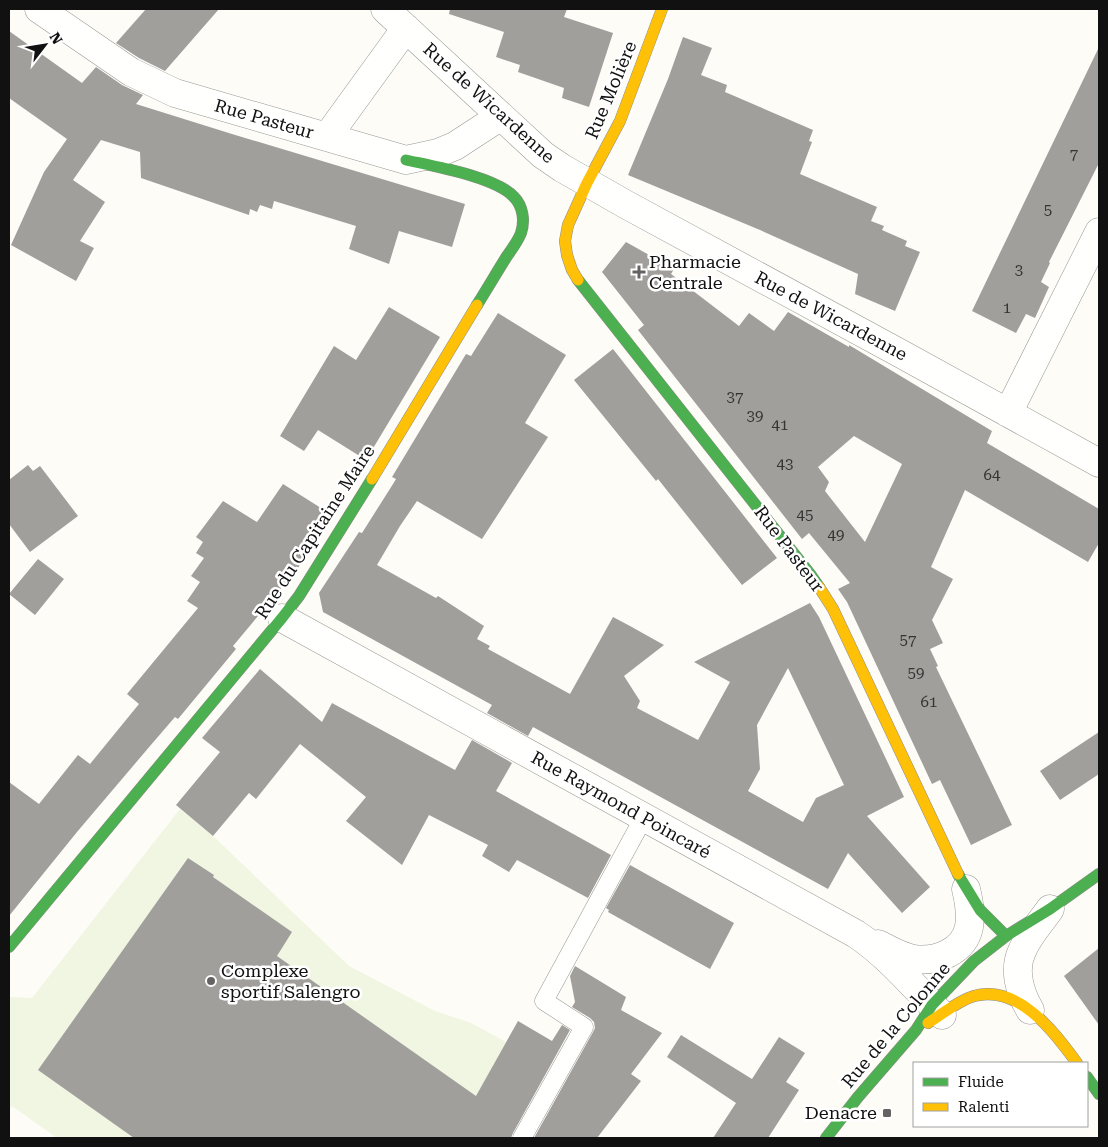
<svg xmlns="http://www.w3.org/2000/svg" width="1108" height="1147" font-family="'Roboto Serif',serif">
  <style>
    .pitch { fill: #f0f6e1 }
    .building { fill: #a19f9c; fill-rule: evenodd }
    .lines { fill: none; stroke-linecap: round; stroke-linejoin: round }
    .lane-casing { stroke: #979795; stroke-width: 19 }
    .street-casing { stroke: #979795; stroke-width: 29 }
    .fast-casing { stroke: #8e8d8b; stroke-width: 12 }
    .slow-casing { stroke: #8e8d8b; stroke-width: 12 }
    .lane { stroke: #fffffe; stroke-width: 18 }
    .street { stroke: #fffffe; stroke-width: 28 }
    .fast { stroke: #4caf50; stroke-width: 11 }
    .slow { stroke: #ffc107; stroke-width: 11 }
    .poi-dot { fill: #646362; stroke: #fff; stroke-width: 2 }
    .labels { text-anchor: middle; stroke-width: 5; stroke-linejoin: round; paint-order: stroke }
    .number-label { font-size: 15px; fill: #353434 }
    .street-label { font-size: 18px; fill: #111; stroke: #fff }
    .poi-label { font-size: 18px; fill: #111; stroke: #fff; text-anchor: start }
  </style>
  <rect width="100%" height="100%" fill="#fdfcf7"/>
  <path class="pitch" d="M180 809 213 836 349 966 435 1011 471 1023 506 1042 454 1138H57L12 1106 9 1109V997L32 998Z"/>
  <path class="building" d="M146 9H219L165 71 139 58 116 43Z
    M450 9H567L564 17 613 33 589 107 562 98 564 88 518 72 520 65 496 57 504 32 449 14Z
    M9 31 82 83 96 67 122 85 143 95 136 104 232 134 465 204 452 247 399 231 389 264 349 249 356 226 274 201 272 209 260 205 257 212 250 209 249 215 141 178 140 152 101 140 73 180 105 202 80 241 94 248 76 281 11 245 44 172 67 139 9 98Z
    M683 37 712 48 701 75 727 85 725 92 813 130 809 141 812 142 800 174 877 207 871 221 884 226 882 230 907 241 905 246 920 252 895 311 855 294 858 274 760 230 628 175 668 79Z
    M1099 47V163L1049 262 1050 263 1041 282 1049 287 1035 318 1026 314 1016 333 972 311Z
    M626 242 674 269 671 274 739 326 749 313 774 331 788 312 849 347V345L992 431 987 443 1099 509V543L1088 562 965 490 931 567 953 579 932 620 943 643 930 649 938 666 936 667 1012 825 971 845 940 780 932 784 847 602 838 589 850 583 809 533 802 539 638 330 644 325 602 272ZM854 436 902 464 865 542 825 491 829 482 818 467Z
    M389 307 440 337 366 460 318 430 304 451 280 436 334 346 356 360Z
    M498 313 566 355 525 423 548 437 482 539 417 501 400 526 377 565 436 598 438 596 484 626 477 639 490 646 488 649 570 694 613 617 630 626 664 645 624 676 640 701 637 708 698 740 730 682 694 662 810 603 819 617 904 797 867 816 930 887 902 913 848 853 828 889 533 727 528 736 487 713 492 705 323 612 319 593 359 532 362 533 393 484 396 479 392 477 466 354 471 356ZM788 668 844 785 816 798 803 822 748 791 760 769 757 725Z
    M613 349 777 558 742 585 658 479 656 481 574 380Z
    M28 465 33 471 40 466 78 516 30 552 9 524V480Z
    M283 484 332 515 298 568 233 646 236 649 178 719 175 717 150 746 77 832 9 916V782L39 804 78 755 90 764 139 704 127 694 198 608 187 601 200 582 191 576 204 558 196 553 203 542 196 537 223 501 257 522Z
    M38 559 64 579 35 615 9 594Z
    M260 669 322 722 332 703 455 770 472 740 512 763 496 791 611 855 588 898 517 860 509 872 482 856 488 845 429 815 402 865 346 821 366 797 300 744 256 799 249 793 213 836 176 805 220 752 202 738Z
    M1099 732V774L1060 800 1040 771Z
    M188 858 214 875 213 877 292 932 277 956 476 1096 518 1021 552 1041 562 1025 570 1030 513 1133 511 1138H134L38 1070Z
    M630 865 734 923 710 969 608 912 609 910 606 908Z
    M1099 948V1025L1064 976Z
    M575 966 626 997 621 1010 662 1033 631 1074 641 1081 597 1138H534L593 1032 595 1028 594 1022 590 1018 572 1007 575 1002 570 976Z
    M681 1035 752 1079 779 1037 805 1053 786 1082 799 1090 768 1138H713L736 1103 667 1057Z"/>
  <g class="lines">
    <g class="lane-casing">
      <path id="lane" d="M522 1138 584 1027 544 1001 644 817"/>
    </g>
    <g class="street-casing">
      <path id="street" d="M39 9 131 72 175 93 406 160 438 153 455 146 501 116
        M385 9 543 155 562 168 625 204 905 356 1099 463
        M327 137 406 28
        M1008 413 1099 232
        M282 618 856 934C889 956 914 987 942 1015
        M878 944C890 950 901 957 914 959 936 962 964 952 969 927 971 914 969 901 966 889
        M1030 1010C1020 993 1013 970 1022 951 1028 936 1041 922 1050 909"/>
    </g>
    <g class="fast-casing">
      <path id="fast" d="M406 160C433 166 496 177 514 197 523 206 525 221 521 233 518 241 512 249 507 256 497 272 487 289 477 305
        M578 280 810 574 819 587
        M958 874 980 910 1006 936
        M9 947 282 618 299 596 372 479
        M1087 1077 1099 1094
        M826 1138 858 1097 916 1030 932 1005 974 961 1006 936 1050 909 1099 874"/>
    </g>
    <g class="slow-casing">
      <path id="slow" d="M578 280 572 270 567 255 565 241 568 225 587 183 620 121 662 9
        M372 479 477 305
        M819 587 833 609 958 874
        M928 1023C943 1014 957 1001 974 996 1019 984 1054 1032 1077 1063"/>
    </g>
    <use href="#lane" class="lane"/>
    <use href="#street" class="street"/>
    <use href="#fast" class="fast"/>
    <use href="#slow" class="slow"/>
  </g>
  <g class="poi-dot">
    <path d="M636.5 264.5h5v5h5v5h-5v5h-5v-5h-5v-5h5z"/>
    <circle cx="211" cy="981" r="5"/>
    <rect x="882" y="1108" width="10" height="10" rx="2.5"/>
  </g>
  <g class="labels">
    <g class="number-label">
      <text x="1074" y="159">7</text>
      <text x="1048" y="215">5</text>
      <text x="1019" y="275">3</text>
      <text x="1007" y="313">1</text>
      <text x="735" y="402">37</text>
      <text x="755" y="421">39</text>
      <text x="780" y="430">41</text>
      <text x="785" y="469">43</text>
      <text x="992" y="480">64</text>
      <text x="805" y="520">45</text>
      <text x="836" y="540">49</text>
      <text x="908" y="645">57</text>
      <text x="916" y="678">59</text>
      <text x="929" y="707">61</text>
    </g>
    <g class="street-label">
      <text transform="translate(611 90) rotate(-67)" y="6">Rue Molière</text>
      <text transform="translate(489 103) rotate(42)" y="6">Rue de Wicardenne</text>
      <text transform="translate(264 119) rotate(16)" y="6">Rue Pasteur</text>
      <text transform="translate(831 316) rotate(28)" y="6">Rue de Wicardenne</text>
      <text transform="translate(315 532) rotate(-57)" y="6">Rue du Capitaine Maire</text>
      <text transform="translate(789 549) rotate(53)" y="6">Rue Pasteur</text>
      <text transform="translate(621 805) rotate(29)" y="6">Rue Raymond Poincaré</text>
      <text transform="translate(896 1025) rotate(-50)" y="6">Rue de la Colonne</text>
    </g>
    <g class="poi-label">
      <text x="649" y="268">Pharmacie<tspan x="649" dy="21">Centrale</tspan></text>
      <text x="221" y="977">Complexe<tspan x="221" dy="21">sportif Salengro</tspan></text>
      <text x="877" y="1119" text-anchor="end">Denacre</text>
    </g>
  </g>
  <rect width="1108" height="1147" fill="none" stroke="#111111" stroke-width="20"/>
  <rect x="913" y="1062" width="175" height="65" fill="#ffffff" stroke="#a0a0a0"/>
  <rect x="923" y="1078" width="25" height="8" fill="#4caf50" stroke="#a0a0a0"/>
  <text x="958" y="1087" font-size="15" fill="#111111">Fluide</text>
  <rect x="923" y="1103" width="25" height="8" fill="#ffc107" stroke="#a0a0a0"/>
  <text x="958" y="1112" font-size="15" fill="#111111">Ralenti</text>
  <g transform="translate(45 45) rotate(59)" stroke="#ffffff" stroke-width="4" paint-order="stroke">
  <path d="M0-4L9 19L0 12L-9 19Z" fill="#111111"/>
  <text y="-8" font-size="14" font-weight="bold" text-anchor="middle" fill="#111111">N</text>
  </g>
</svg>
